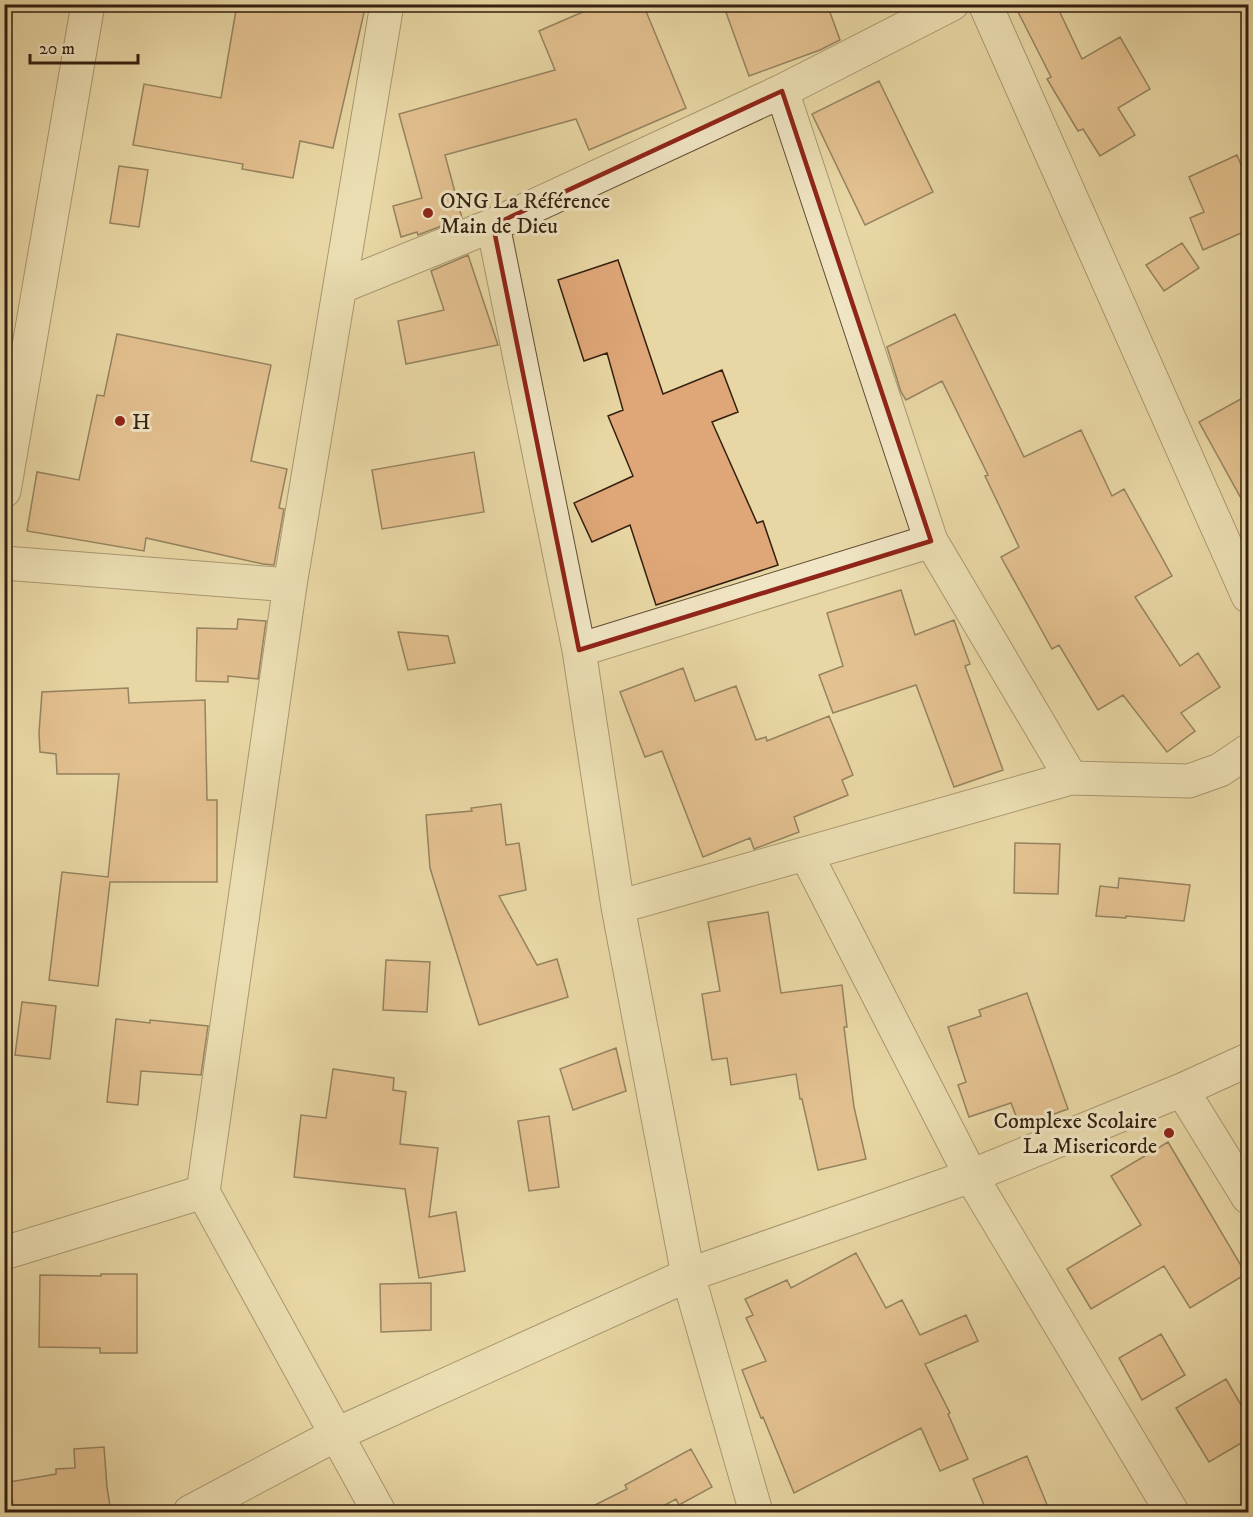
<svg xmlns="http://www.w3.org/2000/svg" width="1253" height="1517" font-family="'IM FELL DW Pica',serif">
  <style>
    .building { fill: #dfa778; stroke: #331f0f; stroke-width: 1.5 }
    .lines { fill: none; stroke-linecap: round; stroke-linejoin: round }
    .minor-casing { stroke: #604d34; stroke-width: 35 }
    .minor { stroke: #f0e5c4; stroke-width: 33 }
    .marked { fill: none; stroke: #8f2418; stroke-width: 4.5; stroke-linejoin: round }
    .poi-dot { fill: #8f2418; stroke: #f0e5c4; stroke-width: 2 }
    .labels { text-anchor: middle; stroke-width: 6; stroke-linejoin: round; paint-order: stroke }
    .poi-label { font-size: 22px; fill: #331f0f; stroke: #f0e5c4; text-anchor: start }
  </style>
  <rect width="100%" height="100%" fill="#e8d7a4"/>
  <filter id="stains"><feTurbulence type="fractalNoise" baseFrequency=".00333" numOctaves="4"/><feColorMatrix values="0 0 0 0 .2 0 0 0 0 .09 0 0 0 0 .02 0 0 0 .5 -.17"/></filter>
  <radialGradient id="worn" r=".72"><stop offset=".6" stop-color="#630" stop-opacity="0"/><stop offset="1" stop-color="#630" stop-opacity=".3"/></radialGradient>
  <path class="building" d="M237 4H366L333 148 300 141 293 178 242 169 243 164 133 145 144 84 221 98Z
    M601 4H643L686 108 589 150 576 119 445 155 462 218 418 235 417 232 401 237 393 206 422 198 399 114 555 70 539 31Z
    M723 4H827L840 40 820 50 749 76Z
    M1014 4H1056L1082 59 1120 37 1150 89 1118 108 1135 135 1100 156 1083 129 1078 131 1047 79 1051 77Z
    M879 81 933 192 865 225 812 114Z
    M1237 155 1248 182V230L1203 250 1190 218 1204 212 1189 177Z
    M119 166 148 170 139 227 110 223Z
    M1182 243 1199 268 1164 291 1146 265Z
    M468 255 498 345 406 364 398 321 444 310 431 271Z
    M618 260 663 394 722 370 738 412 712 422 757 523 763 521 778 565 656 605 630 525 592 542 574 503 633 476 608 416 623 410 607 353 584 361 558 280Z
    M955 314 1024 457 1081 430 1112 496 1124 489 1172 576 1135 597 1180 666 1198 653 1220 687 1181 713 1195 731 1167 752 1123 695 1098 710 1059 645 1052 649 1001 557 1019 547 985 476 988 475 942 381 906 400 901 392 887 347Z
    M117 334 271 365 251 461 287 469 279 508 284 509 274 565 263 564 146 538 144 551 27 531 37 472 79 480 97 395 104 396Z
    M1248 395V511L1199 422Z
    M474 452 484 512 382 529 372 470Z
    M901 590 915 635 954 620 970 664 965 666 1003 770 954 787 916 685 833 713 819 675 843 666 827 613Z
    M238 619 266 621 258 679 228 676V682L196 681 197 628 237 629Z
    M398 632 448 636 455 663 408 670Z
    M683 668 695 701 736 686 756 740 766 737 767 741 829 716 853 775 842 780 848 795 794 817 799 832 754 849 750 838 703 857 662 751 645 757 620 692Z
    M128 688 129 703 205 700 207 800H217V882H110L98 986 49 980 62 872 108 877 119 774H57L56 754 40 752 39 733 42 692Z
    M501 804 506 845 519 843 526 890 499 896 537 965 557 959 568 997 479 1025 430 868 426 815 472 811 471 808Z
    M1015 843 1060 844 1058 894 1014 893Z
    M1119 878 1190 885 1184 921 1126 916V918L1096 916 1100 886 1118 888Z
    M768 912 781 993 842 985 847 1027H844L854 1107 866 1159 818 1170 802 1099H800L796 1074 731 1085 727 1058 712 1060 702 994 720 991 708 922Z
    M386 960 430 962 427 1012 383 1010Z
    M1027 993 1068 1109 1020 1126 1011 1103 969 1117 958 1085 966 1082 948 1027 981 1016 979 1010Z
    M22 1002 56 1006 50 1059 15 1055Z
    M116 1019 150 1023V1020L208 1026 201 1075 141 1071 138 1105 107 1102Z
    M616 1048 626 1091 573 1110 560 1069Z
    M333 1069 394 1078 393 1090 406 1092 400 1144 438 1148 429 1217 456 1212 465 1271 419 1278 405 1189 294 1177 301 1115 326 1118Z
    M549 1116 559 1187 529 1191 518 1121Z
    M1168 1142 1246 1274 1190 1308 1164 1266 1091 1309 1067 1269 1141 1225 1111 1176Z
    M856 1253 886 1308 902 1300 920 1335 966 1315 978 1341 925 1364 950 1413 948 1414 968 1459 940 1471 921 1428 794 1493 763 1417 761 1418 742 1370 766 1361 746 1318 753 1315 745 1299 787 1280 791 1288Z
    M101 1274H137V1353H100V1348L39 1347 40 1275 101 1276Z
    M431 1283V1330L381 1332 380 1284Z
    M1161 1334 1185 1375 1142 1400 1119 1358Z
    M1226 1379 1248 1417V1439L1209 1462 1176 1408Z
    M104 1447 107 1487 111 1512H14L9 1482 56 1474V1469L75 1468 74 1449Z
    M691 1449 712 1487 679 1505 676 1499 652 1512H581L627 1489 625 1485Z
    M1027 1456 1050 1512H987L973 1479Z"/>
  <g class="lines">
    <g class="minor-casing">
      <path id="minor" d="M985 4 1248 596
        M782 91 931 541 1071 778
        M493 225 579 650 618 907 688 1275 756 1512
        M340 287 493 225 782 91 952 4
        M4 491 88 4
        M4 563 290 585
        M579 650 931 541
        M806 854 971 1176 1172 1512
        M618 907 1071 778 1189 781 1220 770 1248 751
        M1182 1090 1248 1197
        M4 1253 203 1192
        M190 1512 337 1434 688 1275 971 1176 1182 1090 1248 1060
        M379 1512 203 1192 290 585 387 4"/>
    </g>
    <use href="#minor" class="minor"/>
  </g>
  <path d="M0 0H1253V1517H0ZM782 91 931 541 579 650 493 225Z" fill="#e8d7a4" fill-opacity=".55" fill-rule="evenodd"/>
  <path class="marked" d="M782 91 931 541 579 650 493 225Z"/>
  <g class="poi-dot">
    <circle cx="428" cy="213" r="6"/>
    <circle cx="120" cy="421" r="6"/>
    <circle cx="1169" cy="1133" r="6"/>
  </g>
  <g class="labels">
    <g class="poi-label">
      <text x="440" y="208">ONG La Référence<tspan x="440" dy="25">Main de Dieu</tspan></text>
      <text x="132" y="429">H</text>
      <text x="1157" y="1128" text-anchor="end">Complexe Scolaire<tspan x="1157" dy="25">La Misericorde</tspan></text>
    </g>
  </g>
  <rect width="1253" height="1517" fill="none" stroke="#e8d7a4" stroke-width="24"/>
  <rect x="6" y="6" width="1241" height="1505" fill="none" stroke="#331f0f" stroke-width="3"/>
  <rect x="12" y="12" width="1229" height="1493" fill="none" stroke="#331f0f" stroke-width="1.5"/>
  <path d="M30 54v9h108v-9" fill="none" stroke="#331f0f" stroke-width="3"/>
  <text x="39" y="54" font-size="18" fill="#331f0f" stroke="#f0e5c4" stroke-width="4.5" paint-order="stroke">20 m</text>
  <rect width="100%" height="100%" filter="url(#stains)"/>
  <rect width="100%" height="100%" fill="url(#worn)"/>
</svg>
